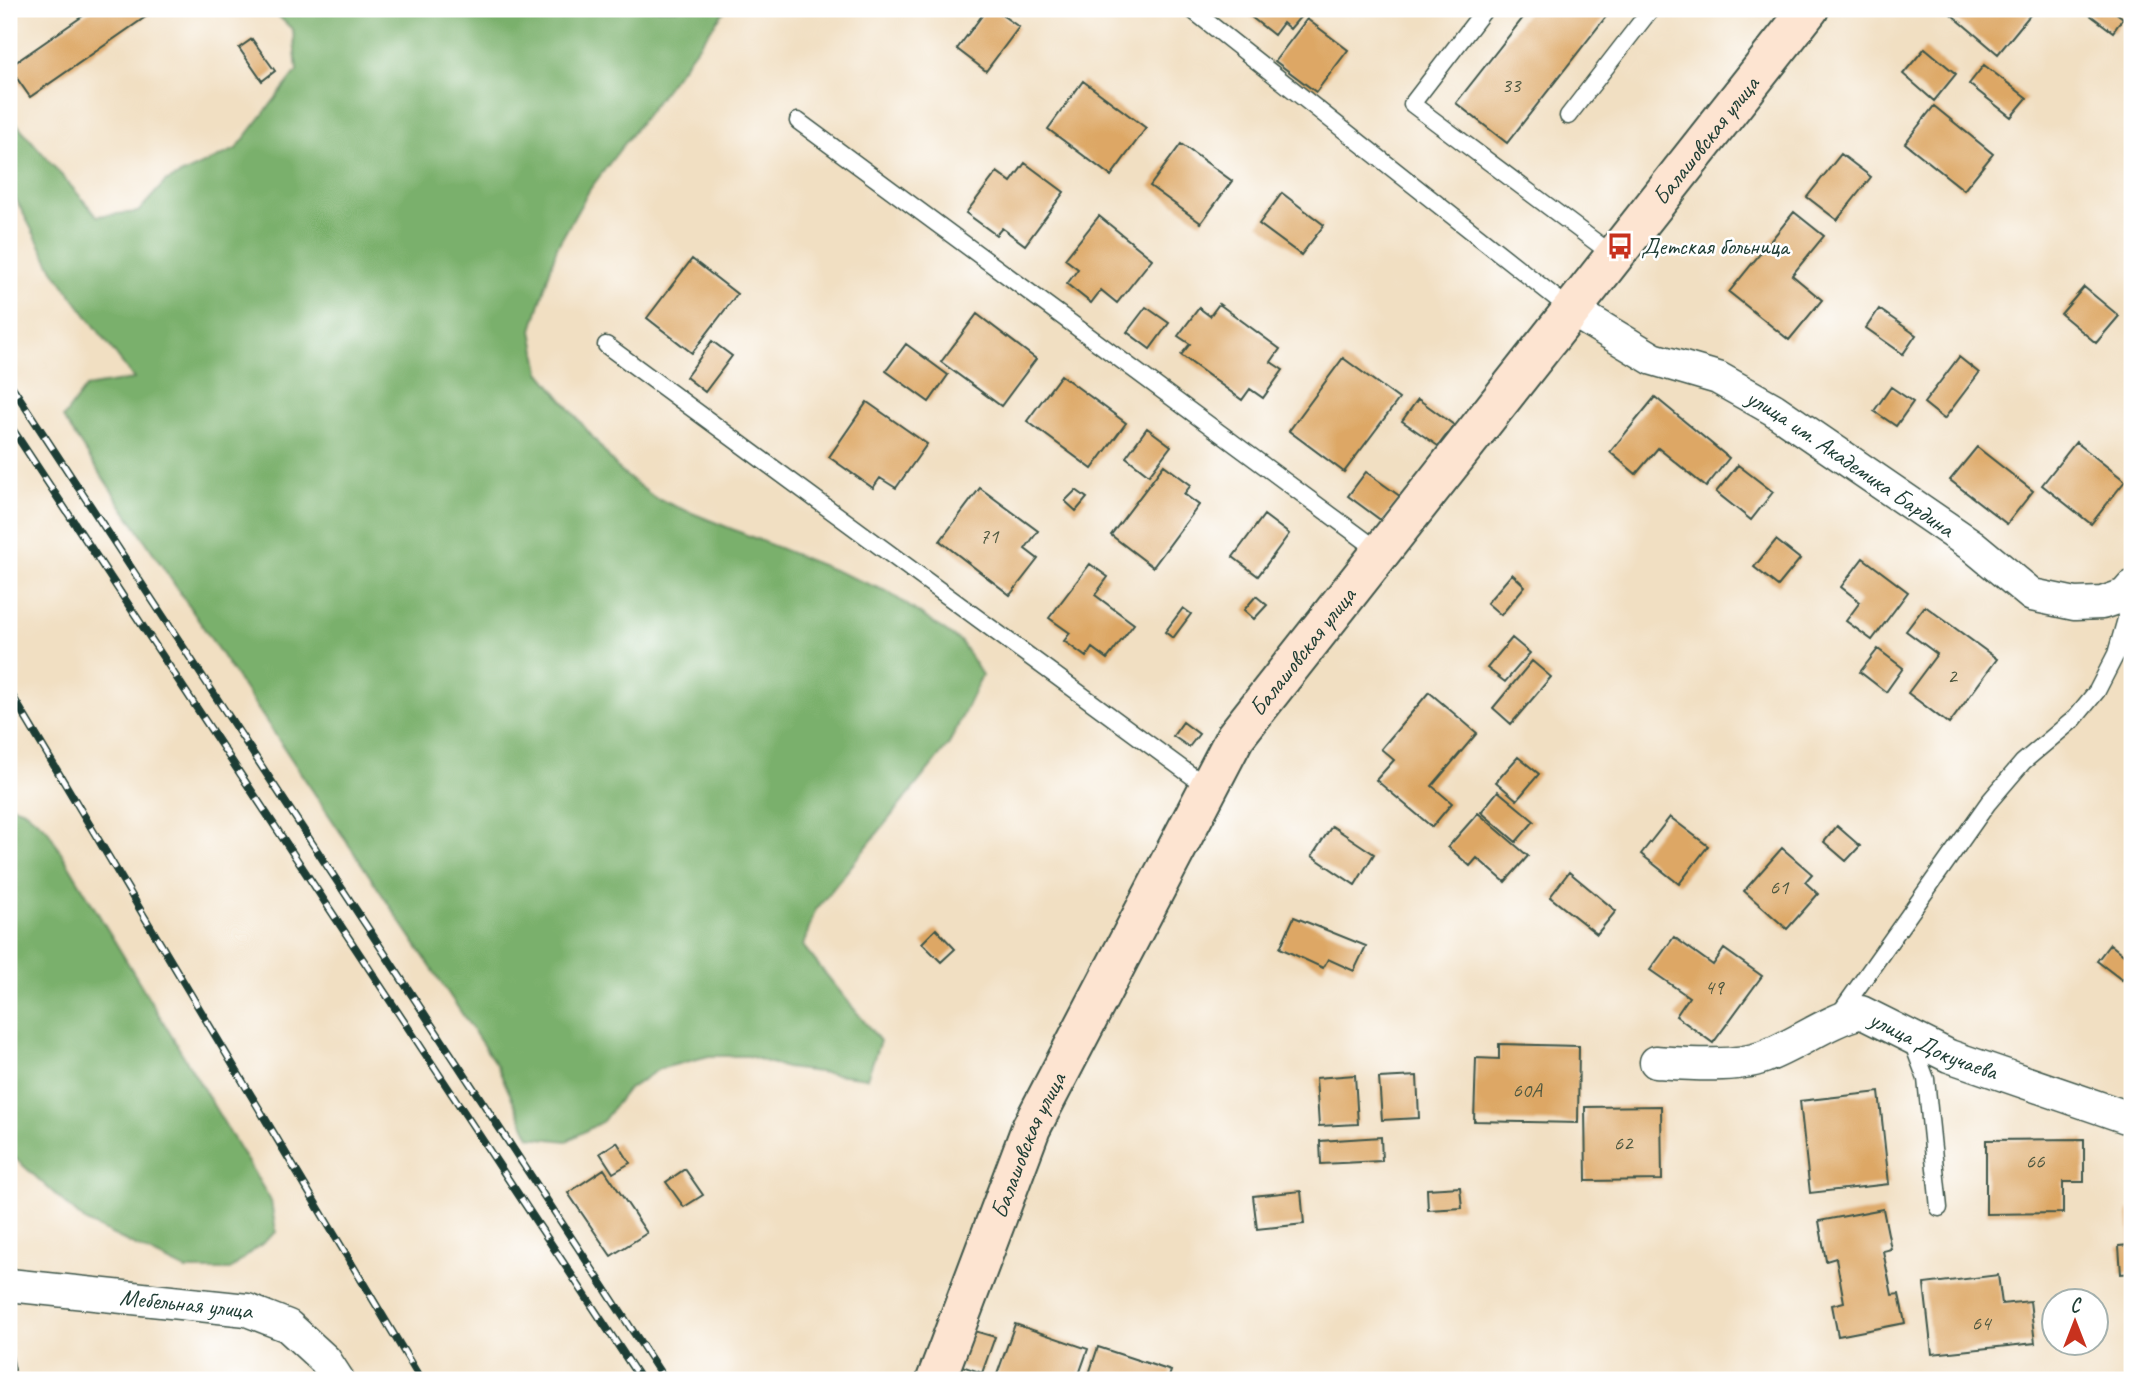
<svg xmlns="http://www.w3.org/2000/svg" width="2141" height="1389" font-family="Caveat,sans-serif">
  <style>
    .forest { fill: #7ab06c; stroke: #4c7650; stroke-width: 2 }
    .building { fill: #dda765 }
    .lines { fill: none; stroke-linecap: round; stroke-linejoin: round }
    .lane-casing { stroke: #3e5549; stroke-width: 19 }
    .street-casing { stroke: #3e5549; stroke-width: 35 }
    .secondary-casing { stroke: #3e5549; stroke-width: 42 }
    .lane { stroke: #fff; stroke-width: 16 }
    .street { stroke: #fff; stroke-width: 32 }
    .secondary { stroke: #fde4d1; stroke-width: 38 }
    .rail-casing { stroke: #1f3d34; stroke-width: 8 }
    .rail { stroke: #fff; stroke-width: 5; stroke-dasharray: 16; stroke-linecap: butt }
    .labels { text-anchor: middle; stroke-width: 5; stroke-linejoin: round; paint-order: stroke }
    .number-label { font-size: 21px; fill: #4e5840 }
    .street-label { font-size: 24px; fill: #1f3d34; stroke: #fff }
    .poi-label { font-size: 24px; fill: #1f3d34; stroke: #fff; text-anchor: start }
  </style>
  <rect width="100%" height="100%" fill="#fff"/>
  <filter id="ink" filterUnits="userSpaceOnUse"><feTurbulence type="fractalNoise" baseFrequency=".0143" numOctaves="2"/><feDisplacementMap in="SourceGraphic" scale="14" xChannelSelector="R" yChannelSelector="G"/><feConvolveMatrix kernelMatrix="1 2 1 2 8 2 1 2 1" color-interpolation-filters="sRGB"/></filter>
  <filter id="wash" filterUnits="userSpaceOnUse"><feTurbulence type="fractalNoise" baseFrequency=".00686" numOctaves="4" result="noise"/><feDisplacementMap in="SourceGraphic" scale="28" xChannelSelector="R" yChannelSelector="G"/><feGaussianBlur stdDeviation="1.57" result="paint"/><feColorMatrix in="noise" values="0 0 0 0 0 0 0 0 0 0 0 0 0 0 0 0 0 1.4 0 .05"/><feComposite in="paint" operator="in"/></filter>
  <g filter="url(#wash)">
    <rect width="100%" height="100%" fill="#f1dfc2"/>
    <path class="forest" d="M271 9H726L590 189 557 247 532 330 540 372 620 471 655 498 888 592 961 642 982 675 949 744 815 911 803 946 880 1041 867 1078 786 1068 749 1056H709L659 1069 626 1091 603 1121 567 1141 530 1137 497 1066 63 418 86 387 134 379 53 270 9 186V115L97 216 138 212 165 182 236 149 297 71 293 30Z
      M9 805 24 810 47 829 271 1201 276 1232 230 1270H186L86 1222 15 1158 9 1147Z"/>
    <g id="blocks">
      <path class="building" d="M93 9H157L30 97 9 67Z
        M987 9H993L1019 27 986 71 957 49Z
        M1241 9H1307L1290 29 1283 23 1274 35Z
        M1530 9H1612L1507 143 1456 103Z
        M1945 9H2035L1998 54Z
        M2082 9H2111L2123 18 2113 32Z
        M1307 19 1348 50 1316 92 1275 61Z
        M252 39 275 71 262 81 239 48Z
        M1925 48 1956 74 1934 101 1903 74Z
        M1984 65 2027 98 2011 117 1969 84Z
        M1083 81 1146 128 1111 176 1048 129Z
        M1934 106 1993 154 1964 190 1905 143Z
        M1181 144 1232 181 1201 223 1150 186Z
        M1841 154 1871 177 1837 220 1807 197Z
        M1025 163 1064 192 1025 245 1002 228 996 235 966 213 997 172 1011 182Z
        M1282 193 1324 225 1301 255 1259 224Z
        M1794 212 1824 236 1792 275 1822 300 1789 340 1729 292Z
        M1099 216 1152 259 1117 303 1101 290 1091 303 1067 284 1078 269 1065 259Z
        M692 259 737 294 692 353 647 318Z
        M2084 287 2119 316 2096 343 2061 314Z
        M1219 304 1280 349 1271 362 1283 370 1263 398 1250 389 1242 400 1181 355 1190 344 1178 336 1199 308 1210 316Z
        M1146 307 1169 323 1150 349 1127 332Z
        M1879 309 1916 335 1903 354 1866 328Z
        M977 314 1036 359 1001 406 941 362Z
        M712 341 732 356 705 392 686 377Z
        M906 344 948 375 929 402 886 371Z
        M1959 357 1979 373 1944 419 1924 403Z
        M1343 358 1399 399 1344 472 1289 431Z
        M1061 375 1126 423 1092 469 1027 421Z
        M1891 387 1913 402 1896 426 1874 411Z
        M1655 397 1729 458 1706 487 1658 448 1636 474 1610 452Z
        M1418 399 1454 425 1438 446 1402 421Z
        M867 402 927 444 896 488 880 478 873 488 829 457Z
        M1147 428 1171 446 1149 475 1126 457Z
        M2076 442 2125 481 2091 524 2042 485Z
        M1977 447 2033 491 2007 524 1950 480Z
        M1164 465 1191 485 1184 494 1199 505 1153 567 1111 535Z
        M1738 465 1773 492 1751 520 1716 492Z
        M1366 472 1401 497 1382 521 1348 496Z
        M980 488 1038 531 1025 549 1038 559 1010 595 940 541Z
        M1076 490 1087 498 1076 511 1065 501Z
        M1264 515 1289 534 1258 576 1233 557Z
        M1776 540 1800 559 1778 586 1754 567Z
        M1863 558 1908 592 1872 640 1846 621 1860 602 1841 587Z
        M1090 564 1108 577 1095 595 1134 624 1107 659 1092 648 1086 657 1064 641 1070 633 1049 618Z
        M1512 574 1525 586 1501 615 1487 603Z
        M1256 596 1267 605 1254 619 1244 610Z
        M1925 606 1997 659 1949 724 1908 693 1937 654 1906 631Z
        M1183 608 1191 614 1173 638 1165 632Z
        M1512 638 1530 653 1505 682 1487 668Z
        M1878 649 1903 668 1886 692 1860 672Z
        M1532 661 1551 677 1511 724 1493 708Z
        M1429 692 1477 733 1432 786 1452 803 1432 827 1376 780 1394 760 1381 749Z
        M1183 722 1199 734 1189 747 1173 736Z
        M1518 757 1539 774 1517 800 1496 782Z
        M1498 791 1534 821 1516 842 1481 812Z
        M1478 813 1528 856 1505 882 1477 858 1470 866 1448 847Z
        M1670 817 1708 846 1679 884 1641 854Z
        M1332 826 1374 854 1355 885 1312 856Z
        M1837 826 1860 846 1846 861 1824 842Z
        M1782 848 1812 874 1805 882 1818 894 1787 929 1744 891Z
        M1569 872 1616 911 1597 934 1550 897Z
        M1294 917 1366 946 1354 971 1328 959 1323 968 1280 948Z
        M936 929 955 949 941 962 922 943Z
        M1674 937 1713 965 1724 949 1762 976 1713 1043 1676 1016 1689 997 1650 970Z
        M2110 944 2132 962V967L2122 980 2097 961Z
        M1499 1044 1579 1046 1578 1123 1474 1121 1476 1058 1499 1059Z
        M1355 1075 1358 1124 1319 1126 1316 1078Z
        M1417 1076 1419 1118 1382 1120 1379 1078Z
        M1879 1092 1889 1184 1810 1193 1800 1101Z
        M1661 1106 1662 1180 1586 1181 1585 1107Z
        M1381 1137 1382 1161 1321 1164 1320 1141Z
        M2084 1139V1182H2063V1213L1986 1214V1140Z
        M617 1142 630 1163 613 1173 600 1153Z
        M604 1169 647 1233 611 1256 568 1193Z
        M685 1169 703 1195 684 1207 666 1182Z
        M1460 1187 1462 1208 1428 1210 1427 1189Z
        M1301 1191 1304 1224 1257 1229 1253 1196Z
        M1883 1209 1891 1249 1883 1251 1892 1295 1899 1294 1905 1323 1838 1336 1832 1305 1844 1302 1836 1258 1826 1261 1819 1221Z
        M2128 1210H2132V1273L2121 1274 2119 1246 2130 1245Z
        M1998 1275 2002 1304 2030 1301 2035 1343 1932 1354 1924 1284Z
        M1015 1324 1088 1349 1077 1380H995Z
        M971 1330 995 1337 982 1373 959 1365Z
        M9 1340 15 1370 9 1371Z
        M1098 1347 1171 1371 1168 1380H1087Z"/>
    </g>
  </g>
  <g filter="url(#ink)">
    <use href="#blocks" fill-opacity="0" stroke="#3e5549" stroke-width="2"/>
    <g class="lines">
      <g class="lane-casing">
        <path id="lane" d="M1191 9 1570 309
          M1485 9 1412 104 1613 255
          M1568 116 1651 9
          M798 121 1382 553
          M606 345 1207 787
          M1837 1017 1988 803 2023 762 2074 719 2097 691 2116 654 2126 619 2125 595
          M1911 1039 1926 1079 1939 1208"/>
      </g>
      <g class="street-casing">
        <g id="street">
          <path id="s1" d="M1570 309 1653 359 1718 378 1773 409 1973 546 2032 595 2075 604 2102 603 2125 595 2132 587"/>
          <path id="s2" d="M1656 1062C1687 1064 1735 1068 1764 1057 1798 1044 1825 1022 1861 1012L1949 1056 2132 1119"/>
          <path id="s3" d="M9 1285 247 1310 288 1326 325 1360 338 1380"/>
        </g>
      </g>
      <g class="secondary-casing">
        <g id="secondary">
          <path id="s4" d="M936 1380 1031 1128 1235 737 1809 9"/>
        </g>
      </g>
      <use href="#lane" class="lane"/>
      <use href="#street" class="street"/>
      <use href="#secondary" class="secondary"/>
      <g class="rail-casing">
        <path id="rail" d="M9 382 665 1380
          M9 424 641 1380
          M9 690 421 1380"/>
      </g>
      <use href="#rail" class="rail"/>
    </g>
  </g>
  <defs>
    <g id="bus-bare" transform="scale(2.1)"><path d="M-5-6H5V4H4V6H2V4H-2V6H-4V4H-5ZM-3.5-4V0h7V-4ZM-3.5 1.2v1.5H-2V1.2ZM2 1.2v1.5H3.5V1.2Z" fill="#c8321e" stroke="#fff" stroke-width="2.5" paint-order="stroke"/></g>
  </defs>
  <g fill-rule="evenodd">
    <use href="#bus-bare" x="1620" y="246"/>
  </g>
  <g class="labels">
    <g class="number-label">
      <text x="1511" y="92">33</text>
      <text x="989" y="543">71</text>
      <text x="1952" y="683">2</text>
      <text x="1779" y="894">61</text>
      <text x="1714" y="994">49</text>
      <text x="1527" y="1097">60А</text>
      <text x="1623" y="1150">62</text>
      <text x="2035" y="1168">66</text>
      <text x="1981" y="1330">64</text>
    </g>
    <g class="street-label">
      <text dy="8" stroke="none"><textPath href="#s4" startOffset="1470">Балашовская улица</textPath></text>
      <text dy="8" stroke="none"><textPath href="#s1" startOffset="322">улица им. Академика Бардина</textPath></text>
      <text dy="8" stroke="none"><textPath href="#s4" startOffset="819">Балашовская улица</textPath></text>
      <text dy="8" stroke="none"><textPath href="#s2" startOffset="296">улица Докучаева</textPath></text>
      <text dy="8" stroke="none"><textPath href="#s4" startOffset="252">Балашовская улица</textPath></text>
      <text dy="8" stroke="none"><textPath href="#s3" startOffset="178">Мебельная улица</textPath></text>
    </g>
    <g class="poi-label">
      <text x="1641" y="254">Детская больница</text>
    </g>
  </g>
  <rect width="2141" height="1389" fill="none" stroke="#fff" stroke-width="35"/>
  <g transform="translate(2075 1322)"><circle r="33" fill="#ffffff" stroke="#a5b1ae" stroke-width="2"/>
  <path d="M0-5L12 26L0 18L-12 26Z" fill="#c8321e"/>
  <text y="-10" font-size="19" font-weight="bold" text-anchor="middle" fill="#1f3d34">С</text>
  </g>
</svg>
